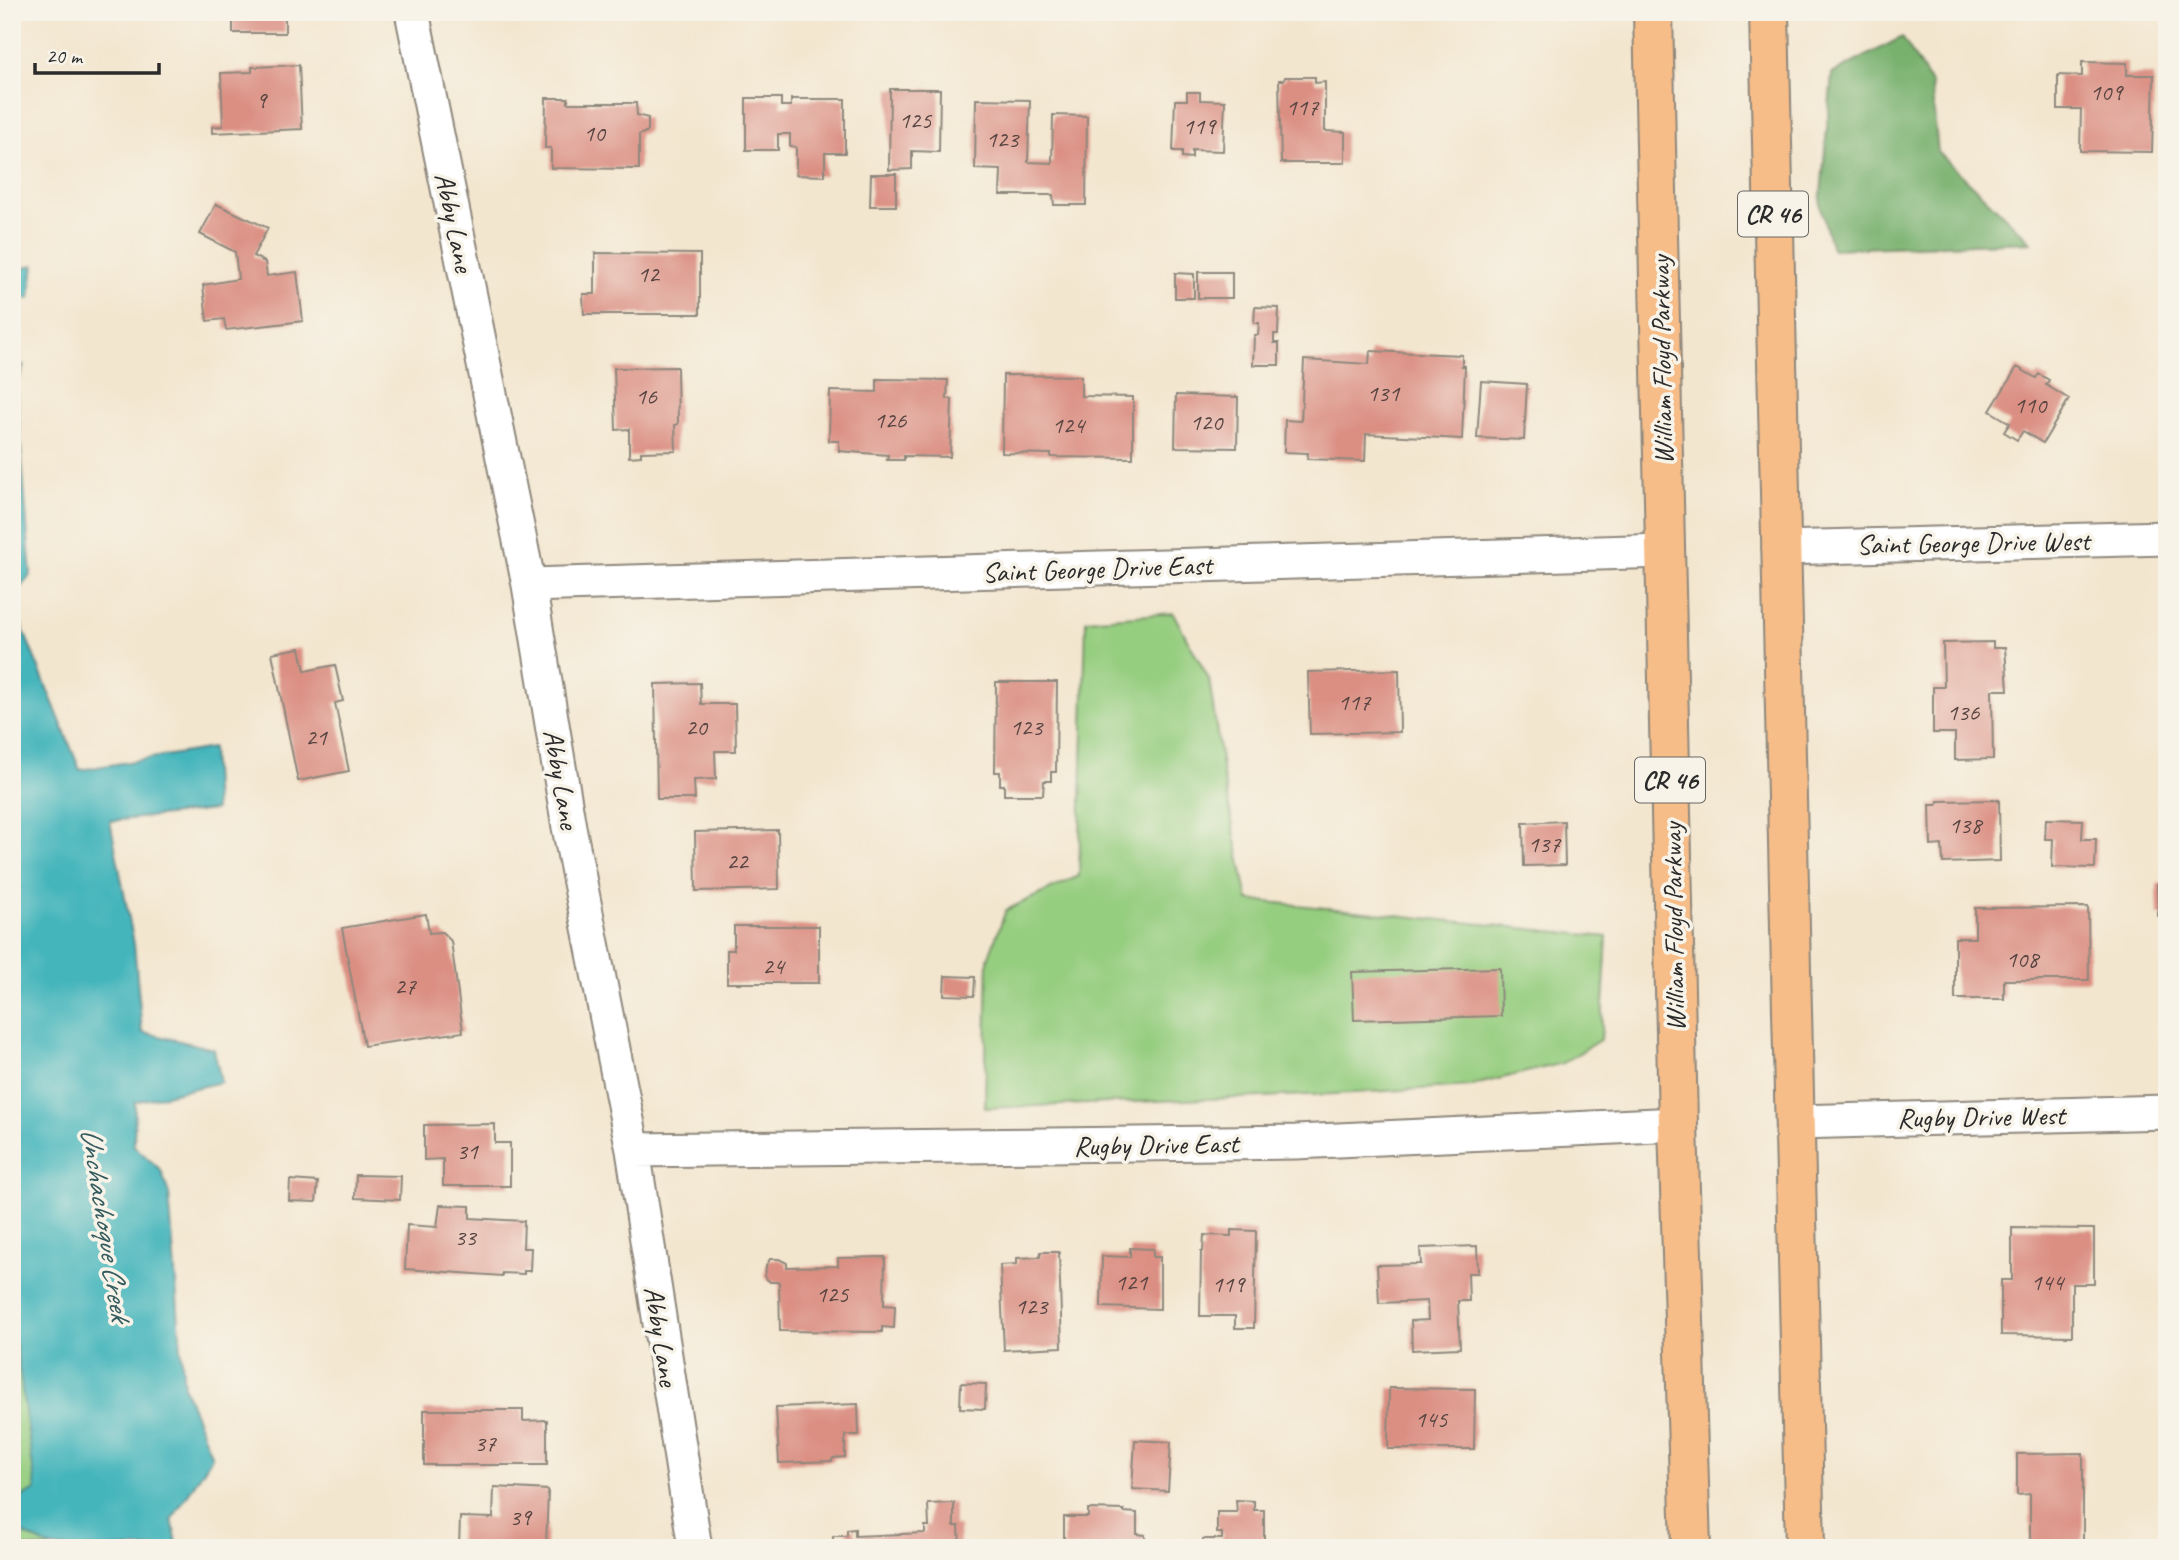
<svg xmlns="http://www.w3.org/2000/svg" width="2179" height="1560" font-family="Caveat,sans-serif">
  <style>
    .green { fill: #96ce80; stroke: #607c56; stroke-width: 2 }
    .forest { fill: #78b16e; stroke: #526e4c; stroke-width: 2 }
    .water { fill: #45b5bc; stroke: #387074; stroke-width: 2 }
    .building { fill: #db8f83 }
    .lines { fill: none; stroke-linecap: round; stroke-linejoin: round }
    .minor-casing { stroke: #8f887d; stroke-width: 37 }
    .trunk-casing { stroke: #8f887d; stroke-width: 42 }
    .minor { stroke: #fff; stroke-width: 33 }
    .trunk { stroke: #f7bd88; stroke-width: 38 }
    .labels { text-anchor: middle; stroke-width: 7; stroke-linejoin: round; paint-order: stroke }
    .number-label { font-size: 24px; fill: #574441 }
    .shield { fill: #f7f3e8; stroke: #686764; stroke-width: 2 }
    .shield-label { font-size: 26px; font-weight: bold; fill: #2b2b2b }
    .street-label { font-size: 28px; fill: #2b2b2b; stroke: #f7f3e8 }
    .water-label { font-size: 30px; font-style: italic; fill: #345b5e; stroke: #f7f3e8 }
  </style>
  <rect width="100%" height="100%" fill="#f7f3e8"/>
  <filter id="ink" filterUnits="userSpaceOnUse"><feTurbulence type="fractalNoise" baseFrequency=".0143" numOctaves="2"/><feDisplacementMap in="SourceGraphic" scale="14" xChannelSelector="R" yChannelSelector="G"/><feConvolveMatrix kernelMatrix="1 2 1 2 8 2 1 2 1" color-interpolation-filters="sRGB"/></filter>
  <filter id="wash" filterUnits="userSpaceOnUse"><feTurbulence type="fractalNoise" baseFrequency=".00686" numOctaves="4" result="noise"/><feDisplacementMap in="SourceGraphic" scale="28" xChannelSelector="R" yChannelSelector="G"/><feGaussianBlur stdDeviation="1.57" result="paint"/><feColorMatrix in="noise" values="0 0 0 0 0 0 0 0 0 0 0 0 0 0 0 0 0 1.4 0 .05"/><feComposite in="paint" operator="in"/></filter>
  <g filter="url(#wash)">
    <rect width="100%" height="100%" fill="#f3e6cf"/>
    <path class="green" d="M1173 613 1209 679 1224 781 1248 900 1607 937 1601 1039 1563 1063 1470 1086 1335 1094 985 1108 988 959 1006 910 1079 876 1086 620Z
      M12 1242 82 1548H12Z"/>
    <path class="forest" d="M1902 37 1931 83 1938 152 2031 242 1832 249 1820 205 1832 74Z"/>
    <path class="water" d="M34 265 30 298 12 300V270Z
      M12 365H24L16 387 31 575 12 597Z
      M12 602 80 770 212 748 215 810 110 821 134 944 142 1032 214 1049 221 1082 135 1102 134 1146 161 1170 169 1194 184 1387 212 1457 172 1519 178 1548H52L12 1528V1502L36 1490 15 1339 12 1336Z"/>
    <g id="blocks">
      <path class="building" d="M233 12H285V33H233Z
        M2082 62 2127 63V75H2154L2152 152 2080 151 2081 109H2058V75L2082 76Z
        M299 65 302 129 212 133V127L223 126 221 73 252 72V67Z
        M1285 77H1315V83L1325 82V131L1345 132V163H1281L1279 80H1284Z
        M890 89H940L939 152 912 151V169L889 170Z
        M1187 92H1200V100L1225 101 1223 151 1192 150V158L1182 157V151H1173L1175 100H1187Z
        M546 98H568V103H636L637 115 648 118V131L639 135V169L551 168V148H545Z
        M746 98H781V106H791V99H845V153H825V176L796 175V147L790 146V134H778V150H746Z
        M976 99 1030 100 1028 162 1052 163 1053 115 1087 116 1086 205H1054L1053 195H1000L1001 170 975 169Z
        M871 174H896V206H870Z
        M216 204 268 228 253 256 265 262 267 276 297 272 303 321 226 330 224 319 207 321 203 285 238 279 235 252 200 234Z
        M595 253 700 254V314H584L583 294H595Z
        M1198 272H1232V298H1198Z
        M1175 273 1194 274V298H1175Z
        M1255 307 1279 308 1278 334H1274V343H1279V365H1253L1254 335H1258L1259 323H1254Z
        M1370 351 1462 355V366H1465L1462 439 1366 434 1365 461 1307 459 1308 453 1284 452 1285 420 1301 421 1304 360 1369 364Z
        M677 367 678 424 675 425 676 451 641 452V456L629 457V429L616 430 614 368Z
        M2017 367 2036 378 2039 374 2049 380 2046 385 2069 399 2043 443 2023 431 2017 440 2004 432 2010 423 1990 411Z
        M1003 375 1081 376V396L1133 397V458L1051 457V454L1002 453Z
        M877 379 948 380 947 399H952L950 457 904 456V460H887L888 455 839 451V441H829L830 391 877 392Z
        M1481 381 1527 384 1524 440 1477 438Z
        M1176 395 1238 397 1237 448 1175 447Z
        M1993 642V648H2005L2008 690H1992L1993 759 1955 760V733H1933V687H1944L1943 643Z
        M300 648 305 671 335 665 343 701 335 703 349 771 298 781 272 653Z
        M1399 670 1400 732 1310 734 1308 672Z
        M996 682H1057L1056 772H1051V781H1044L1043 795H1004V785H1000V772H995Z
        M700 683 701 704H735L736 751H715L716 779 694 780 695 799H657L655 684Z
        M1999 800 2000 861 1943 863 1942 845 1931 846 1930 805H1937L1938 801Z
        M2046 819 2083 820 2082 839H2096L2095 868 2052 867 2053 839H2045Z
        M1564 821 1565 865 1524 866 1523 823Z
        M778 830 779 889 696 891 695 832Z
        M2167 883V916H2158L2157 884Z
        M2088 907 2089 980H2004V999H1955V938H1975V908Z
        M426 914 429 933 442 932 451 941 463 1032 364 1046 342 928Z
        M734 926H819V983H727V950H734Z
        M1500 968 1501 1016 1354 1020 1352 972Z
        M945 976 975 977 974 996 944 995Z
        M495 1124V1143H510V1186H443V1159L424 1160V1125Z
        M356 1175 401 1176 400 1200 355 1198Z
        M290 1180 318 1182 316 1202 289 1201Z
        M440 1205 470 1206V1218L524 1221 523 1248H531L530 1271H524V1274L502 1273V1276L405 1269 407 1225 437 1227Z
        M2012 1228 2094 1229V1284H2072V1336L2001 1335V1280H2012Z
        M1231 1230 1256 1231 1254 1328H1235V1316H1200L1201 1251H1203L1204 1235 1231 1236Z
        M1477 1246 1478 1273H1468L1469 1301H1458L1460 1348 1412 1350 1411 1321 1428 1320 1427 1301 1379 1303 1377 1265 1421 1264 1420 1248Z
        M1130 1248 1153 1249V1257H1160V1309L1101 1307 1102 1256 1130 1257Z
        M1041 1252H1059L1062 1347 1004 1350 1000 1265 1017 1264V1258L1040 1257Z
        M885 1257 884 1305 895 1306 894 1328 882 1327V1332L780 1331 779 1282H770L765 1277 766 1266 770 1259H779L787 1263V1267L838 1266V1258Z
        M961 1383 986 1384 985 1409 960 1408Z
        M1389 1388 1475 1389 1474 1449H1388Z
        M858 1404 859 1435H845V1457L833 1458 832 1461 779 1463 776 1407Z
        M424 1410H523V1421L547 1420V1465H424Z
        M1135 1440 1171 1442 1168 1491 1132 1489Z
        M2083 1453V1548H2030V1494L2017 1495V1454Z
        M494 1487 548 1490 546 1547 459 1548 460 1517 493 1518Z
        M1236 1500 1254 1501V1510H1264V1548H1203V1539H1222V1533H1217V1512H1237Z
        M954 1503V1526H959L960 1548H833V1536H847V1530L855 1529V1536L925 1533V1526H929L928 1504Z
        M1088 1509 1124 1510V1512L1137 1513V1534L1145 1535V1548H1064V1517H1088Z"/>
    </g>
  </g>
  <g filter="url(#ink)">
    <use href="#blocks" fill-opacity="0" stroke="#8f887d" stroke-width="2"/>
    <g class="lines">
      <g class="minor-casing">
        <path id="minor" d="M412 12 529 585 569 827 633 1150 695 1548
          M1779 548 2167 538
          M529 585 1665 551
          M1796 1122 2167 1112
          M633 1150 1296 1142 1678 1124"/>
      </g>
      <g class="trunk-casing">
        <path id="trunk" d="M1653 12 1678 1124 1691 1548
          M1769 12C1778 524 1794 1036 1805 1548"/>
      </g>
      <use href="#minor" class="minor"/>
      <use href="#trunk" class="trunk"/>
    </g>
  </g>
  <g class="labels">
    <g class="number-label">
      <text x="2106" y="100">109</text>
      <text x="261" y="108">9</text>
      <text x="1302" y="115">117</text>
      <text x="915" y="128">125</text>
      <text x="1199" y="134">119</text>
      <text x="594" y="141">10</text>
      <text x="1002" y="147">123</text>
      <text x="648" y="282">12</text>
      <text x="1383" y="401">131</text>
      <text x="646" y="404">16</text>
      <text x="2030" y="413">110</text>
      <text x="890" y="428">126</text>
      <text x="1206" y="430">120</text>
      <text x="1068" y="433">124</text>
      <text x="1354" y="710">117</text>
      <text x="1963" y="720">136</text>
      <text x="696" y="735">20</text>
      <text x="1026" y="735">123</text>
      <text x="316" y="745">21</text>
      <text x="1965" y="833">138</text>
      <text x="1544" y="852">137</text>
      <text x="737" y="869">22</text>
      <text x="2022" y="967">108</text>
      <text x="773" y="974">24</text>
      <text x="405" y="994">27</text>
      <text x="467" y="1159">31</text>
      <text x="465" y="1245">33</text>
      <text x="1131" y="1290">121</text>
      <text x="2047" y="1290">144</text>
      <text x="1228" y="1292">119</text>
      <text x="832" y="1302">125</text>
      <text x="1031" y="1314">123</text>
      <text x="1431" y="1427">145</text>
      <text x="485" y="1451">37</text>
      <text x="520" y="1525">39</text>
    </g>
    <g class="shield">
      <rect x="1738" y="191.5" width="70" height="45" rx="5"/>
      <rect x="1635" y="757.5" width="70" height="45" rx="5"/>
    </g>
    <g class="shield-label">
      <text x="1773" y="223">CR 46</text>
      <text x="1670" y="789">CR 46</text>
    </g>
    <g class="street-label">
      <text transform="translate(455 222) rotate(78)" y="10">Abby Lane</text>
      <text transform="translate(1661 360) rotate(-91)" y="10">William Floyd Parkway</text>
      <text transform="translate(1973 542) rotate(-1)" y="10">Saint George Drive West</text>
      <text transform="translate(1097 568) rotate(-2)" y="10">Saint George Drive East</text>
      <text transform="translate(562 779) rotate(80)" y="10">Abby Lane</text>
      <text transform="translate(1673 927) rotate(-91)" y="10">William Floyd Parkway</text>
      <text transform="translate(1981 1116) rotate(-1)" y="10">Rugby Drive West</text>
      <text transform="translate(1156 1144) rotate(-1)" y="10">Rugby Drive East</text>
      <text transform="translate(662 1336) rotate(81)" y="10">Abby Lane</text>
    </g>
    <g class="water-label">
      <text transform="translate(106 1224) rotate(81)" y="10">Unchachoque Creek</text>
    </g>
  </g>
  <rect width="2179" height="1560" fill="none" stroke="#f7f3e8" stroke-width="42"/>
  <path d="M35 63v10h124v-10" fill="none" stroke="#2b2b2b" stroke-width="3.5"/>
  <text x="46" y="63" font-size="21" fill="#2b2b2b" stroke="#f7f3e8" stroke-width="5" paint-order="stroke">20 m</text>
</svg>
